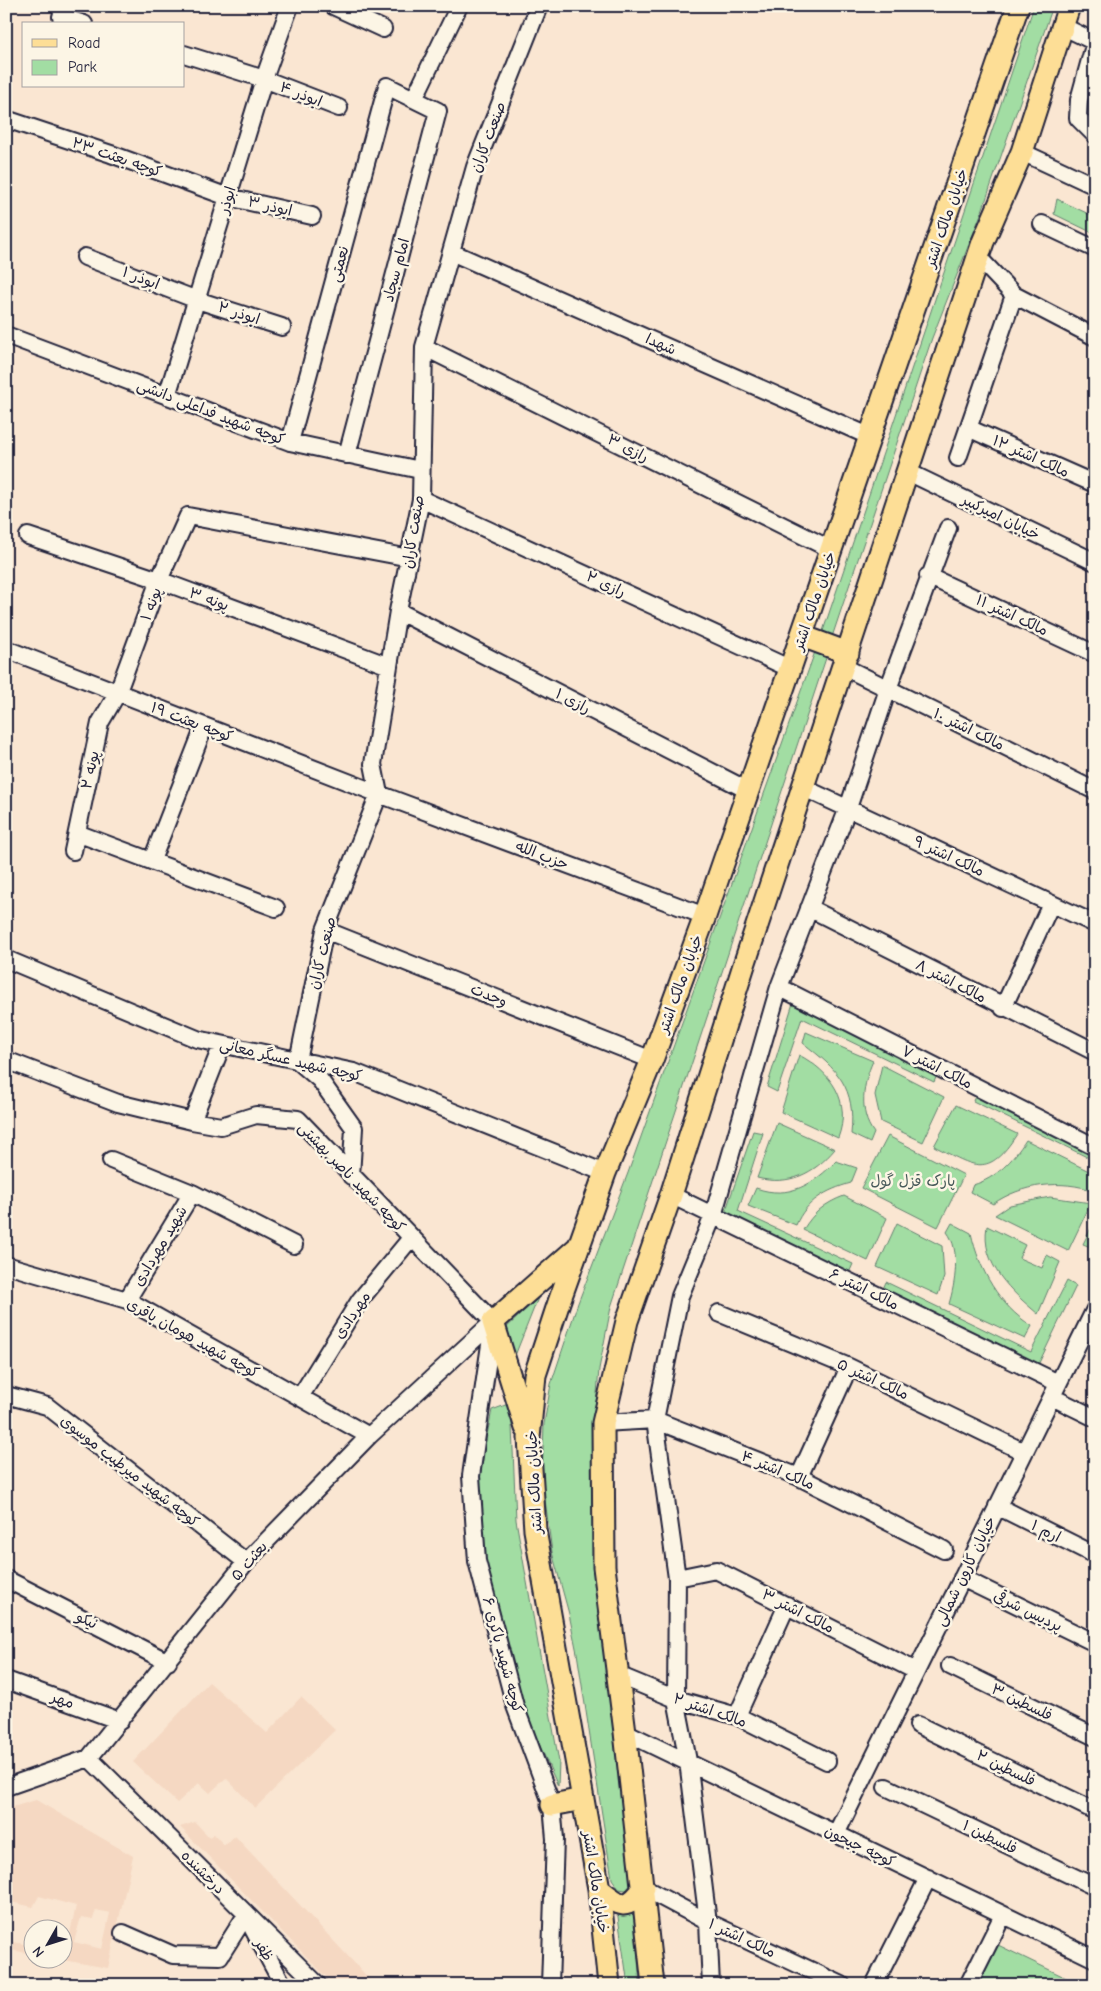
<svg xmlns="http://www.w3.org/2000/svg" width="1101" height="1991" font-family="'Comic Neue','Playpen Sans Arabic',sans-serif">
  <style>
    .built { fill: #f5d8c2; fill-rule: evenodd }
    .green { fill: #a2dda3; stroke: #62806f }
    .lines { fill: none; stroke-linecap: round; stroke-linejoin: round }
    .minor-casing { stroke: #22223b; stroke-width: 20 }
    .major-casing { stroke: #22223b; stroke-width: 25 }
    .minor { stroke: #fcf5e5; stroke-width: 16 }
    .major { stroke: #fdde96; stroke-width: 21 }
    .labels { text-anchor: middle; stroke-width: 5; stroke-linejoin: round; paint-order: stroke }
    .street-label { font-size: 15px; fill: #22223b; stroke: #fcf5e5 }
    .park-label { font-size: 15px; fill: #485a5a; stroke: #fcf5e5 }
  </style>
  <rect width="100%" height="100%" fill="#fae6d2"/>
  <filter id="ink" filterUnits="userSpaceOnUse"><feTurbulence type="fractalNoise" baseFrequency=".02" numOctaves="2"/><feDisplacementMap in="SourceGraphic" scale="10" xChannelSelector="R" yChannelSelector="G"/><feConvolveMatrix kernelMatrix="1 2 1 2 8 2 1 2 1" color-interpolation-filters="sRGB"/></filter>
  <g filter="url(#ink)">
    <path class="built" d="M209 1682 267 1733 301 1697 335 1730 255 1808 226 1778 210 1793 199 1783 177 1803 133 1762Z
      M36 1800 133 1856 108 1968 57 1959 62 1958 63 1945 67 1946 76 1906 39 1896 33 1907 6 1901V1809ZM96 1910 110 1913 102 1949 74 1942 81 1917 93 1919Z
      M195 1822 209 1837 214 1834 224 1845 235 1836 375 1985H334L180 1827Z
      M32 1938V1954L6 1949V1941L30 1945Z"/>
    <path class="green" d="M1034 6H1053L981 214 932 338 831 640 821 637Z
      M1057 199 1095 217V234L1054 214Z
      M816 649 828 652 611 1307 599 1369 593 1443 633 1882 626 1890 619 1889 612 1879 577 1653 569 1614 552 1552 542 1477 544 1424 551 1384 578 1303 628 1173Z
      M793 1003 938 1073 934 1082 802 1018 777 1092 767 1087Z
      M806 1032 873 1061C863 1083 858 1112 874 1133L870 1143 851 1134C856 1087 838 1070 803 1043Z
      M799 1055C831 1072 852 1101 838 1138L781 1112Z
      M882 1065 944 1097 923 1142 881 1122 875 1095Z
      M977 1092 1095 1150V1161L973 1101Z
      M956 1105 1017 1134C988 1179 975 1167 934 1146Z
      M777 1123 835 1149C814 1174 789 1186 757 1178Z
      M753 1131 763 1133 738 1211 853 1264 849 1273 725 1213Z
      M888 1136 964 1175 938 1227 861 1188Z
      M1026 1140 1095 1174 1094 1191C1062 1179 1021 1184 993 1204L970 1192 973 1185C997 1178 1013 1160 1026 1140Z
      M836 1161 857 1168 851 1183C826 1190 806 1201 796 1225L748 1206 756 1188C789 1200 814 1184 836 1161Z
      M844 1196 887 1218 868 1261 803 1230C813 1213 825 1203 844 1196Z
      M1050 1197 1091 1203 1068 1251 995 1215 1010 1205Z
      M1095 1220V1245L1093 1248 1083 1244Z
      M897 1223 942 1246 944 1277 938 1295 877 1267Z
      M952 1223 971 1233C979 1269 999 1306 1032 1326L1025 1339 949 1304C955 1284 961 1250 947 1232Z
      M987 1226 1025 1245 1019 1258 1042 1268 1047 1255 1060 1262 1038 1314C1012 1292 980 1264 987 1226Z
      M1067 1281 1076 1286 1037 1367 882 1291 886 1282 1031 1352Z
      M538 1298 514 1358 505 1329Z
      M511 1403 516 1520 559 1762 558 1786 517 1695 483 1554 478 1480 492 1410Z
      M617 1910H634L640 1985H628Z
      M996 1944 1081 1985H975Z"/>
    <g class="lines">
      <g class="minor-casing">
        <path id="minor" d="M64 6 61 17 84 24
          M333 6 383 29
          M1062 26 1095 42
          M1095 42 1079 100 1078 118 1095 135
          M184 54 264 79 339 108
          M414 99 459 6
          M6 119 111 154 228 197 312 216
          M1022 152 1095 186
          M1042 224 1095 249
          M451 252 871 437
          M85 257 197 300 282 327
          M978 257 1014 295 1095 337
          M6 335 290 442 420 470
          M424 347 832 550
          M167 396 264 79 290 6
          M968 428 1095 484
          M290 442 387 86 438 111 347 455
          M958 458 1014 295
          M908 472 1095 562
          M421 499 791 669
          M28 536 159 580 389 666
          M928 576 1095 654
          M398 611 749 791
          M6 649 379 794 705 916
          M844 667 1095 791
          M804 788 1095 924
          M77 833 276 908
          M73 851 100 723 117 694 159 580 188 516 410 558
          M152 860 204 727
          M809 908 1095 1052
          M325 930 652 1060
          M6 959 197 1039 354 1072 605 1173
          M779 987 1095 1147
          M1003 1008 1051 904
          M6 1060 118 1103 192 1121 221 1126 256 1115 298 1119 493 1322
          M192 1121 222 1045
          M111 1160 192 1193 294 1245
          M351 1176 354 1128 320 1080 298 1061 325 930 379 794 373 764 398 611 421 499 424 347 475 167 539 6
          M671 1195 1058 1383
          M6 1265 127 1300 369 1436
          M127 1300 192 1193
          M719 1313 849 1367 1024 1452
          M493 1324 471 1476 477 1561 515 1706 552 1805 555 1839 550 1985
          M6 1395 47 1406 246 1562
          M300 1397 360 1300 411 1238
          M1052 1397 1095 1418
          M603 1423 655 1420 799 1477 944 1550
          M799 1477 849 1367
          M997 1506 1095 1555
          M677 1578 716 1570 916 1671
          M962 1578 1095 1643
          M6 1579 168 1662
          M950 1666 1095 1737
          M618 1675 676 1699 737 1716 827 1761
          M6 1680 120 1721
          M737 1716 787 1605
          M918 1725 1095 1811
          M625 1732 1095 1959
          M89 1758 318 1985
          M6 1787 89 1758 246 1562 369 1436 493 1322
          M886 1787 1095 1887
          M836 1834 1095 1309
          M644 1888 708 1922 842 1985
          M253 1929 283 1985
          M123 1933 173 1955 220 1956 246 1915
          M711 1985 708 1922 688 1761 676 1699 677 1578 655 1420 680 1296 713 1216 779 987 848 808 888 689 948 528
          M874 1985 928 1878
          M968 1985 1003 1915"/>
      </g>
      <g class="major-casing">
        <path id="major" d="M802 636 848 653
          M526 1428 493 1322 578 1247
          M552 1805 583 1799
          M599 1889C620 1906 626 1912 644 1888
          M609 1985 599 1889 535 1530 529 1438 535 1375 559 1302 605 1173 652 1060 705 916 1018 6
          M653 1985 625 1732 604 1567 603 1423 627 1321 671 1195 743 968 983 242 1022 152 1069 6"/>
      </g>
      <use href="#minor" class="minor"/>
      <use href="#major" class="major"/>
    </g>
  </g>
  <g class="labels">
    <g class="street-label">
      <text transform="translate(301 94) rotate(22)" y="5">ابوذر ۴</text>
      <text transform="translate(488 137) rotate(-69)" y="5">صنعت کاران</text>
      <text transform="translate(117 157) rotate(19)" y="5">کوچه بعثت ۲۳</text>
      <text transform="translate(227 200) rotate(-73)" y="5">ابوذر</text>
      <text transform="translate(270 206) rotate(13)" y="5">ابوذر ۳</text>
      <text transform="translate(946 218) rotate(-71)" y="5">خیابان مالک اشتر</text>
      <text transform="translate(339 264) rotate(-75)" y="5">نعمتی</text>
      <text transform="translate(396 270) rotate(-75)" y="5">امام سجاد</text>
      <text transform="translate(141 278) rotate(21)" y="5">ابوذر ۱</text>
      <text transform="translate(239 313) rotate(18)" y="5">ابوذر ۲</text>
      <text transform="translate(661 344) rotate(24)" y="5">شهدا</text>
      <text transform="translate(211 412) rotate(21)" y="5">کوچه شهید فداعلی دانشی</text>
      <text transform="translate(628 448) rotate(27)" y="5">رازی ۳</text>
      <text transform="translate(1031 456) rotate(24)" y="5">مالک اشتر ۱۲</text>
      <text transform="translate(1001 517) rotate(26)" y="5">خیابان امیرکبیر</text>
      <text transform="translate(413 532) rotate(-81)" y="5">صنعت کاران</text>
      <text transform="translate(606 584) rotate(25)" y="5">رازی ۲</text>
      <text transform="translate(209 599) rotate(20)" y="5">پونه ۳</text>
      <text transform="translate(814 601) rotate(-71)" y="5">خیابان مالک اشتر</text>
      <text transform="translate(151 604) rotate(-70)" y="5">پونه ۱</text>
      <text transform="translate(1012 615) rotate(25)" y="5">مالک اشتر ۱۱</text>
      <text transform="translate(573 701) rotate(27)" y="5">رازی ۱</text>
      <text transform="translate(192 722) rotate(21)" y="5">کوچه بعثت ۱۹</text>
      <text transform="translate(969 729) rotate(26)" y="5">مالک اشتر ۱۰</text>
      <text transform="translate(90 770) rotate(-78)" y="5">پونه ۲</text>
      <text transform="translate(542 855) rotate(21)" y="5">حزب الله</text>
      <text transform="translate(949 856) rotate(25)" y="5">مالک اشتر ۹</text>
      <text transform="translate(322 953) rotate(-76)" y="5">صنعت کاران</text>
      <text transform="translate(951 981) rotate(27)" y="5">مالک اشتر ۸</text>
      <text transform="translate(680 984) rotate(-70)" y="5">خیابان مالک اشتر</text>
      <text transform="translate(489 995) rotate(22)" y="5">وحدت</text>
      <text transform="translate(291 1060) rotate(13)" y="5">کوچه شهید عسگر معانی</text>
      <text transform="translate(937 1067) rotate(27)" y="5">مالک اشتر ۷</text>
      <text transform="translate(352 1177) rotate(46)" y="5">کوچه شهید ناصر بهشتی</text>
      <text transform="translate(160 1246) rotate(-59)" y="5">شهید مهردادی</text>
      <text transform="translate(864 1289) rotate(26)" y="5">مالک اشتر ۶</text>
      <text transform="translate(352 1315) rotate(-56)" y="5">مهردادی</text>
      <text transform="translate(193 1338) rotate(29)" y="5">کوچه شهید هومان باقری</text>
      <text transform="translate(873 1379) rotate(25)" y="5">مالک اشتر ۵</text>
      <text transform="translate(778 1470) rotate(23)" y="5">مالک اشتر ۴</text>
      <text transform="translate(130 1471) rotate(38)" y="5">کوچه شهید میرطیب موسوی</text>
      <text transform="translate(534 1482) rotate(-93)" y="5">خیابان مالک اشتر</text>
      <text transform="translate(1046 1531) rotate(27)" y="5">ارم ۱</text>
      <text transform="translate(249 1561) rotate(-49)" y="5">بعثت ۵</text>
      <text transform="translate(965 1571) rotate(-64)" y="5">خیابان کارون شمالی</text>
      <text transform="translate(798 1611) rotate(27)" y="5">مالک اشتر ۳</text>
      <text transform="translate(1028 1611) rotate(26)" y="5">پردیس شرقی</text>
      <text transform="translate(87 1620) rotate(27)" y="5">نیکو</text>
      <text transform="translate(503 1655) rotate(75)" y="5">کوچه شهید باکری ۶</text>
      <text transform="translate(63 1700) rotate(20)" y="5">مهر</text>
      <text transform="translate(1022 1702) rotate(26)" y="5">فلسطین ۳</text>
      <text transform="translate(710 1710) rotate(19)" y="5">مالک اشتر ۲</text>
      <text transform="translate(1006 1768) rotate(26)" y="5">فلسطین ۲</text>
      <text transform="translate(990 1837) rotate(26)" y="5">فلسطین ۱</text>
      <text transform="translate(860 1846) rotate(26)" y="5">کوچه جیحون</text>
      <text transform="translate(203 1872) rotate(45)" y="5">درخشنده</text>
      <text transform="translate(596 1882) rotate(81)" y="5">خیابان مالک اشتر</text>
      <text transform="translate(742 1938) rotate(25)" y="5">مالک اشتر ۱</text>
      <text transform="translate(264 1950) rotate(62)" y="5">ظفر</text>
    </g>
    <g class="park-label">
      <text x="913" y="1186">پارک قزل گول</text>
    </g>
  </g>
  <rect width="1101" height="1991" fill="none" stroke="#fcf5e5" stroke-width="25"/>
  <rect x="12" y="12" width="1076" height="1966" fill="none" stroke="#22223b" stroke-width="2" filter="url(#ink)"/>
  <rect x="22" y="22" width="162" height="65" fill="#fcf5e5" stroke="#a5a1a1"/>
  <rect x="32" y="39" width="25" height="8" fill="#fdde96" stroke="#a5a1a1"/>
  <text x="68" y="48" font-size="15" fill="#22223b">Road</text>
  <rect x="32" y="60" width="25" height="15" fill="#a2dda3" stroke="#a5a1a1"/>
  <text x="68" y="72" font-size="15" fill="#22223b">Park</text>
  <g transform="translate(48 1944) rotate(231)"><circle r="24" fill="#fcf5e5" stroke="#a5a1a1"/>
  <path d="M0-4L9 19L0 12L-9 19Z" fill="#22223b"/>
  <text y="-8" font-size="14" font-weight="bold" text-anchor="middle" fill="#22223b">N</text>
  </g>
</svg>
